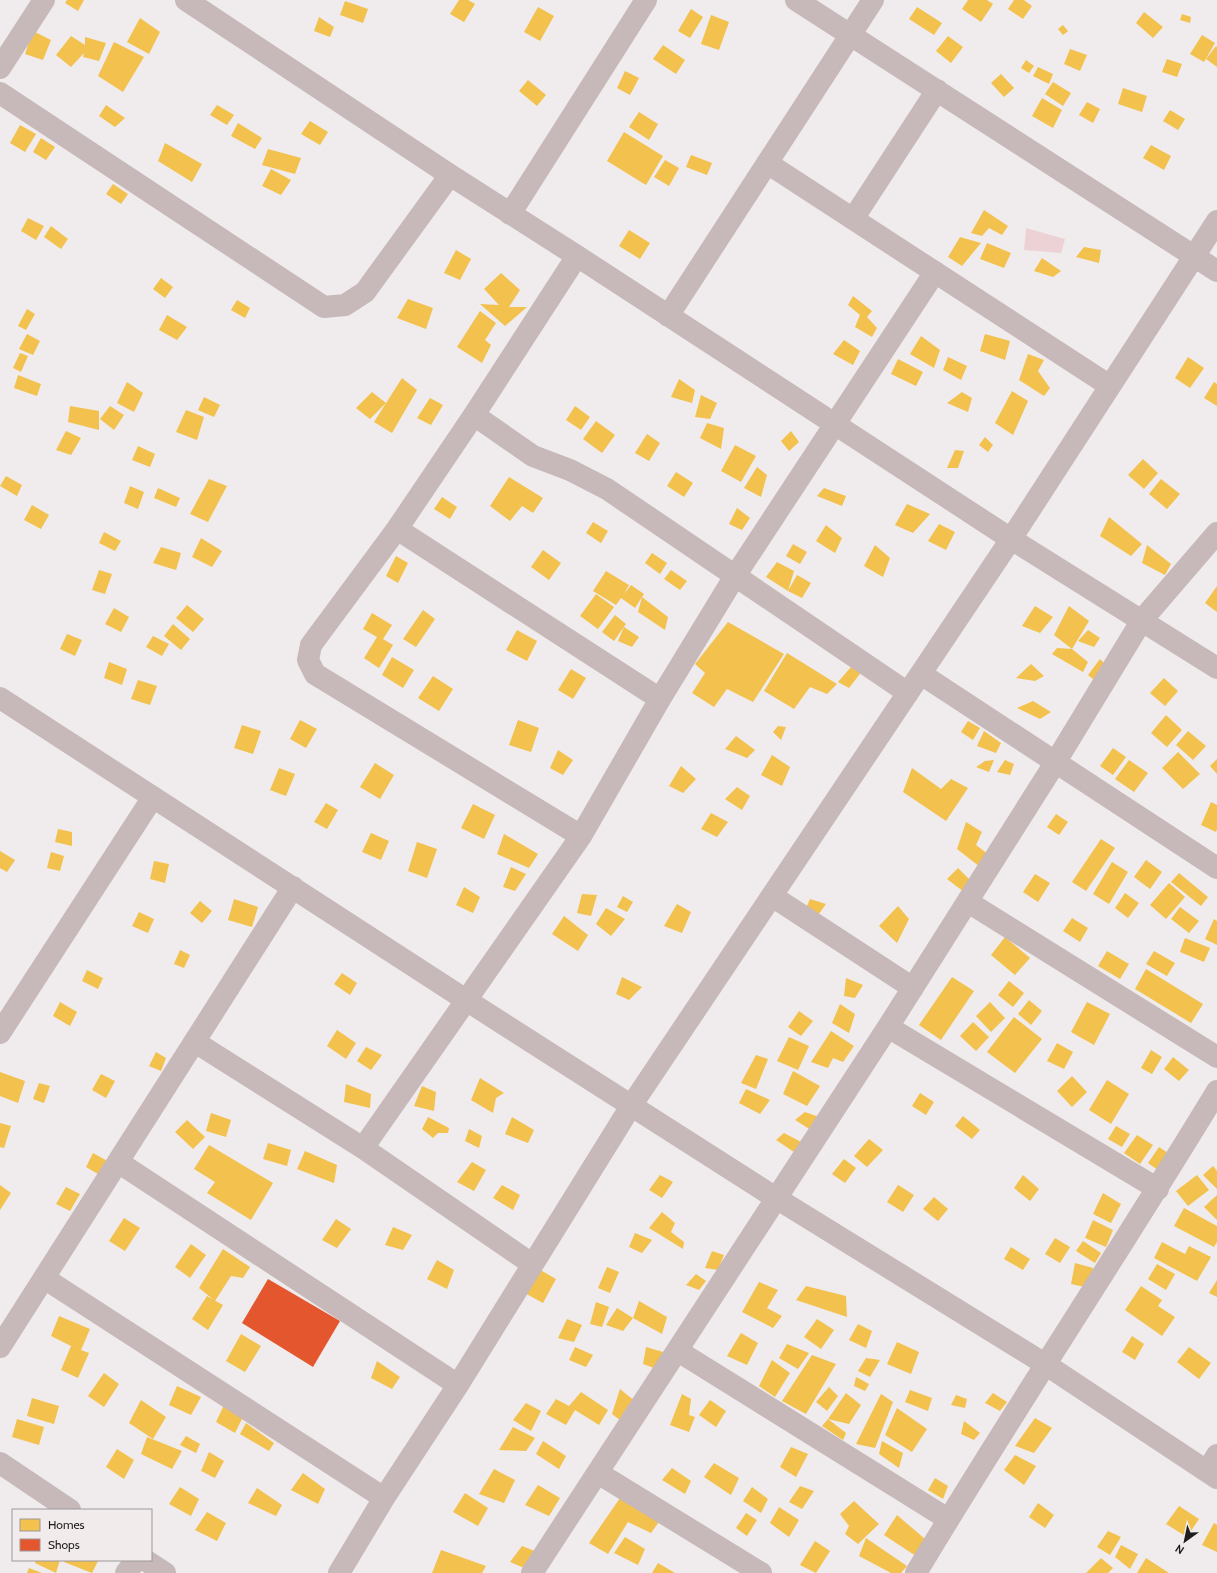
<svg xmlns="http://www.w3.org/2000/svg" width="1217" height="1573" font-family="Cabin,sans-serif">
  <style>
    .green { fill: #ecd2d5 }
    .homes { fill: #f2c14e }
    .shops { fill: #e4572e }
    .lines { fill: none; stroke-linecap: round; stroke-linejoin: round }
    .minor { stroke: #c7b8b9; stroke-width: 22 }
  </style>
  <rect width="100%" height="100%" fill="#f0eced"/>
  <path class="green" d="M1026 228 1065 239 1061 253 1024 250Z"/>
  <path class="homes" d="M67 0H84L78 11 65 3Z
    M459 0H468L475 4 464 22 450 14Z
    M968 0H987L993 4 981 22 962 9Z
    M1014 0H1024L1032 6 1023 19 1008 9Z
    M345 1 368 9 363 23 340 15Z
    M538 7 554 16 540 41 524 32Z
    M917 7 942 23 934 35 909 19Z
    M691 9 703 17 690 38 678 31Z
    M1144 12 1163 27 1153 38 1136 23Z
    M1182 14 1191 17 1190 23 1180 20Z
    M711 15 729 22 719 50 701 44Z
    M319 17 334 27 330 37 314 31Z
    M140 18 160 32 149 54 127 42Z
    M1063 25 1068 31 1063 35 1058 29Z
    M33 31 51 40 43 60 25 54Z
    M1202 35 1215 43 1204 62 1190 54Z
    M71 36 85 45V37L106 43 99 61 83 57 84 53 71 67 56 55Z
    M948 36 963 47 951 63 936 51Z
    M114 42 144 57 123 92 98 76Z
    M663 45 685 60 676 74 653 59Z
    M1216 46 1217 47V67L1206 59Z
    M1070 49 1087 55 1080 71 1064 64Z
    M1167 59 1182 64 1177 77 1162 72Z
    M1026 60 1034 66 1029 73 1021 68Z
    M1038 67 1053 74 1049 84 1033 76Z
    M625 71 639 78 630 95 617 88Z
    M1001 74 1014 88 1004 97 991 83Z
    M528 80 546 95 537 106 519 91Z
    M1053 82 1071 93 1063 106 1045 94Z
    M1123 88 1147 96 1142 112 1118 104Z
    M1042 98 1062 110 1053 128 1032 116Z
    M1087 102 1100 109 1093 123 1079 115Z
    M106 105 125 118 115 127 99 116Z
    M217 105 234 115 227 125 210 115Z
    M1170 110 1185 119 1178 130 1163 121Z
    M639 112 658 124 649 140 629 127Z
    M310 121 328 132 320 145 301 134Z
    M238 123 262 138 255 149 231 136Z
    M20 125 36 134 25 152 10 143Z
    M624 132 663 156 646 185 607 161Z
    M41 138 55 147 46 160 33 152Z
    M165 143 202 164 192 182 158 161Z
    M1151 145 1171 156 1164 170 1143 158Z
    M268 149 301 158 295 174 262 165Z
    M691 155 712 163 707 175 686 167Z
    M665 160 679 168 669 186 654 177Z
    M271 169 291 180 281 195 262 186Z
    M113 184 128 194 121 204 106 194Z
    M984 210 1008 226 1002 235 989 228 982 236 971 233Z
    M28 218 44 226 36 240 21 231Z
    M51 226 68 239 61 249 44 237Z
    M629 230 650 243 640 259 619 246Z
    M960 237 981 243 962 266 948 257Z
    M987 243 1011 253 1004 268 980 259Z
    M1084 247 1101 250 1099 263 1076 257Z
    M456 250 471 259 460 280 444 273Z
    M1042 258 1061 271 1053 277 1034 271Z
    M501 273 520 290 509 307H527L505 326 480 304 499 305 484 289Z
    M161 278 173 287 165 298 153 289Z
    M853 296 872 311 867 317 877 328 872 337 855 327 860 315 848 305Z
    M408 299 433 308 426 329 397 318Z
    M237 300 250 308 245 318 231 310Z
    M27 309 35 314 26 330 18 326Z
    M480 311 496 323 485 340 491 345 482 363 457 347Z
    M167 315 187 327 177 340 159 330Z
    M27 334 40 341 33 355 19 349Z
    M985 334 1010 341 1005 360 980 351Z
    M921 336 940 350 934 368 910 354Z
    M844 340 860 351 853 365 833 354Z
    M20 353 28 356 21 372 13 368Z
    M1028 354 1044 360 1038 371 1050 388 1044 396 1019 380Z
    M948 357 967 366 961 380 943 370Z
    M1188 357 1204 368 1190 388 1175 378Z
    M898 359 923 372 916 386 891 374Z
    M18 375 41 384 37 396 14 388Z
    M402 378 417 390 392 433 374 422Z
    M679 379 695 390 692 403 671 397Z
    M127 382 143 393 134 412 117 403Z
    M1214 382 1217 384V406L1204 398Z
    M1012 391 1028 401 1013 435 995 423Z
    M372 392 386 403 370 419 356 408Z
    M962 392 972 398 968 412 947 403Z
    M701 395 717 403 710 419 695 417Z
    M204 397 220 405 214 417 198 410Z
    M430 398 443 405 431 425 417 418Z
    M70 406 99 411V430L68 422Z
    M110 406 124 415 114 430 100 419Z
    M575 406 590 417 581 430 566 420Z
    M186 410 204 417 197 440 176 432Z
    M596 421 615 435 602 453 583 439Z
    M707 423 724 428 721 449 700 438Z
    M66 431 81 438 71 455 56 450Z
    M791 431 799 442 789 451 781 441Z
    M647 434 660 443 649 461 635 453Z
    M985 437 993 445 988 452 979 445Z
    M735 445 756 456 741 482 721 471Z
    M138 446 155 454 150 467 132 460Z
    M955 450 964 451 958 468H947Z
    M1143 459 1158 473 1144 489 1128 475Z
    M757 467 767 475 761 497 744 488Z
    M676 472 693 483 684 497 667 486Z
    M6 476 22 485 17 496 0 486Z
    M509 477 543 498 533 513 522 506 510 521 490 506Z
    M209 479 227 486 208 522 190 514Z
    M1161 479 1180 494 1167 509 1149 494Z
    M130 486 144 492 138 509 124 503Z
    M158 488 180 498 176 507 154 498Z
    M824 488 846 496 842 506 817 496Z
    M442 497 457 507 450 519 434 509Z
    M907 504 930 514 913 533 895 525Z
    M32 505 49 515 41 529 24 520Z
    M737 508 750 518 742 530 729 524Z
    M1109 517 1142 544 1131 556 1100 536Z
    M593 522 608 531 601 543 586 533Z
    M939 524 955 532 946 550 928 541Z
    M826 525 842 538 835 553 816 541Z
    M104 532 121 541 115 551 99 543Z
    M201 538 222 551 212 567 192 557Z
    M793 544 807 552 800 564 786 556Z
    M875 545 890 558 883 577 864 566Z
    M1147 545 1171 564 1165 575 1142 563Z
    M161 547 181 553 176 570 153 563Z
    M543 550 561 563 549 580 531 567Z
    M652 553 667 563 660 574 645 563Z
    M396 556 408 563 398 583 386 576Z
    M777 562 794 571 788 591 766 577Z
    M99 570 112 574 105 594 92 590Z
    M671 570 687 581 680 590 664 579Z
    M606 571 629 585 624 594 631 585 644 594 642 597 668 617 665 630 638 612 642 597 635 608 621 598 616 605 593 591Z
    M797 575 811 583 802 598 788 591Z
    M1217 586V612L1205 603Z
    M596 594 614 607 598 629 580 616Z
    M187 605 204 619 193 632 176 618Z
    M1035 606 1053 617 1040 633 1022 626Z
    M1069 606 1089 621 1072 649 1088 662 1083 672 1052 654 1057 648 1072 649 1054 635Z
    M114 608 129 617 121 632 105 624Z
    M423 610 435 619 416 647 403 639Z
    M372 613 392 625 383 639 393 645 379 668 364 658 377 637 363 629Z
    M615 615 626 624 614 641 602 632Z
    M728 622 784 654 753 702 727 689 714 707 692 693 705 673 695 664Z
    M173 624 190 639 181 650 164 636Z
    M624 627 639 637 632 647 618 641Z
    M517 630 537 641 527 661 506 650Z
    M1088 630 1100 638 1094 647 1078 641Z
    M67 634 82 640 75 656 60 649Z
    M153 636 169 644 162 656 146 647Z
    M787 653 837 684 827 694 810 687 794 709 764 691Z
    M392 657 414 670 403 688 382 675Z
    M1100 659 1119 678 1110 693 1088 675Z
    M109 662 127 669 122 685 104 678Z
    M1031 664 1044 676 1035 681 1016 678Z
    M851 667 863 670 849 688 838 682Z
    M571 669 586 678 573 699 558 690Z
    M433 676 453 689 439 711 418 698Z
    M1164 678 1178 691 1165 706 1150 693Z
    M138 680 157 686 150 705 131 699Z
    M1033 701 1051 712 1040 719 1017 708Z
    M1166 715 1182 730 1167 747 1151 733Z
    M300 720 317 729 306 748 290 739Z
    M518 720 539 728 531 752 509 745Z
    M968 721 980 728 973 740 961 732Z
    M242 725 261 731 253 754 234 748Z
    M778 726 786 727 781 740 773 732Z
    M984 731 1001 743 996 753 977 746Z
    M1188 731 1206 746 1193 760 1176 745Z
    M736 736 755 750 747 758 725 749Z
    M1113 748 1126 757 1113 775 1100 766Z
    M558 750 573 760 563 775 550 768Z
    M1178 752 1200 774 1183 789 1162 768Z
    M772 755 790 767 782 786 761 775Z
    M1217 759V774L1210 766Z
    M994 760 989 772 976 767 985 761Z
    M1005 760 1014 764 1010 775 997 772Z
    M1129 760 1148 773 1134 792 1115 779Z
    M375 763 394 775 380 799 360 787Z
    M681 766 696 779 683 793 669 786Z
    M279 768 295 774 286 796 270 790Z
    M912 768 941 789 951 779 968 788 946 821 903 792Z
    M737 787 750 796 742 810 725 799Z
    M1211 802 1217 805V829L1216 832 1201 825Z
    M326 803 338 810 327 829 314 822Z
    M473 804 495 815 484 839 461 828Z
    M711 813 728 822 717 837 701 829Z
    M1056 814 1068 822 1059 835 1047 827Z
    M966 822 982 832 976 845 992 857 984 870 957 849Z
    M58 829 72 832V846L55 842Z
    M371 833 389 841 381 860 362 852Z
    M504 834 538 854 529 868 497 854Z
    M1101 839 1115 848 1086 891 1072 882Z
    M417 842 437 849 427 878 408 871Z
    M0 851 15 860 7 872 0 868Z
    M51 852 64 856 60 871 47 868Z
    M1146 860 1162 872 1150 889 1134 877Z
    M154 861 169 864 165 883 150 879Z
    M1112 862 1128 872 1109 904 1093 894Z
    M511 867 526 874 515 891 503 887Z
    M958 868 974 884 964 892 947 879Z
    M1179 873 1208 897 1201 906 1171 882Z
    M1035 874 1050 883 1038 902 1023 892Z
    M1169 883 1185 897 1166 919 1150 905Z
    M464 887 480 897 473 913 456 905Z
    M1125 893 1139 903 1128 918 1115 908Z
    M582 894 597 895 591 916 577 913Z
    M623 896 633 902 627 912 617 907Z
    M234 899 258 907 252 927 228 920Z
    M810 899 826 904 816 918 805 910Z
    M200 901 212 911 202 923 190 913Z
    M677 904 691 912 682 933 664 926Z
    M898 906 909 919 897 943 879 926Z
    M1180 907 1199 921 1189 933 1171 919Z
    M606 908 625 919 611 936 596 924Z
    M139 912 154 919 148 933 132 926Z
    M564 916 588 935 578 951 552 934Z
    M1072 918 1088 928 1080 942 1063 931Z
    M1214 919 1217 921V945L1205 939Z
    M1005 937 1030 958 1015 975 991 955Z
    M1185 938 1210 948 1204 962 1180 952Z
    M180 950 190 955 184 968 174 964Z
    M1107 951 1129 964 1120 979 1098 966Z
    M1154 951 1175 963 1167 976 1146 964Z
    M1146 969 1203 1004 1191 1023 1135 989Z
    M87 970 103 978 98 989 82 981Z
    M342 973 357 983 350 995 334 984Z
    M622 977 642 987 629 1000 616 994Z
    M952 977 974 991 941 1040 919 1025Z
    M846 978 863 985 855 998 844 996Z
    M1009 981 1024 993 1013 1007 998 995Z
    M1029 1000 1042 1011 1031 1025 1018 1014Z
    M60 1002 77 1012 70 1026 53 1016Z
    M990 1002 1005 1018 991 1032 976 1016Z
    M1087 1002 1110 1014 1094 1045 1071 1032Z
    M840 1004 855 1014 849 1033 832 1023Z
    M799 1011 813 1021 801 1036 788 1027Z
    M1014 1017 1042 1039 1015 1073 987 1052Z
    M973 1022 989 1037 976 1051 960 1036Z
    M337 1030 356 1043 346 1059 327 1046Z
    M831 1031 854 1046 843 1062 833 1058 828 1068 811 1062Z
    M789 1037 809 1046 798 1070 777 1061Z
    M1057 1043 1073 1052 1064 1069 1047 1061Z
    M366 1047 382 1055 371 1070 357 1061Z
    M1151 1050 1162 1057 1152 1074 1141 1068Z
    M156 1052 166 1058 161 1071 149 1066Z
    M756 1055 768 1059 756 1089 741 1083Z
    M1173 1057 1189 1070 1179 1081 1164 1069Z
    M793 1071 820 1086 807 1106 783 1094Z
    M0 1072 25 1081 18 1103 0 1096Z
    M101 1074 115 1081 106 1098 92 1090Z
    M1072 1076 1087 1092 1072 1107 1057 1091Z
    M480 1078 504 1093 496 1098 493 1113 471 1100Z
    M1107 1080 1129 1094 1111 1124 1089 1110Z
    M39 1083 50 1086 44 1103 33 1099Z
    M346 1084 371 1094 370 1108 344 1102Z
    M422 1086 436 1092 434 1111 414 1106Z
    M746 1089 770 1100 760 1114 739 1103Z
    M920 1093 934 1102 926 1115 912 1106Z
    M805 1112 822 1118 811 1130 795 1120Z
    M211 1113 231 1120 226 1137 206 1131Z
    M963 1116 980 1130 972 1139 955 1126Z
    M428 1117 449 1128 448 1133H438L433 1138 422 1129Z
    M512 1117 534 1130 528 1143 505 1134Z
    M187 1120 205 1137 193 1149 175 1132Z
    M0 1123 11 1126 4 1148 0 1147Z
    M1116 1126 1130 1134 1122 1147 1108 1139Z
    M469 1129 482 1136 479 1148 465 1141Z
    M784 1133 805 1144 797 1154 776 1140Z
    M1137 1135 1153 1145 1140 1164 1124 1153Z
    M869 1139 883 1150 867 1167 854 1156Z
    M268 1143 291 1150 287 1166 263 1159Z
    M209 1145 273 1183 251 1220 207 1193 215 1182 194 1169Z
    M1159 1147 1171 1155 1159 1171 1148 1163Z
    M305 1151 337 1165 334 1183 297 1169Z
    M93 1153 111 1163 103 1177 86 1167Z
    M844 1159 856 1168 845 1183 832 1174Z
    M472 1162 486 1170 474 1191 457 1182Z
    M1213 1166 1217 1171V1189L1203 1175Z
    M660 1175 673 1182 662 1198 649 1190Z
    M1023 1175 1039 1189 1030 1201 1014 1188Z
    M1197 1175 1209 1190 1188 1206 1176 1191Z
    M0 1185 11 1193 0 1210Z
    M502 1185 520 1195 513 1210 493 1198Z
    M898 1185 914 1195 903 1212 887 1202Z
    M66 1187 80 1194 70 1211 56 1204Z
    M1103 1193 1121 1204 1111 1223 1093 1214Z
    M1217 1195V1220L1204 1207Z
    M934 1197 948 1209 938 1221 923 1209Z
    M1184 1208 1217 1226V1242L1214 1247 1174 1226Z
    M662 1212 675 1223 671 1232 684 1242 683 1249 649 1228Z
    M124 1218 140 1228 125 1251 109 1241Z
    M336 1219 351 1229 337 1248 322 1240Z
    M1093 1220 1113 1230 1106 1247 1085 1238Z
    M393 1227 412 1235 403 1250 385 1245Z
    M635 1233 652 1240 642 1253 629 1247Z
    M1055 1238 1070 1247 1060 1263 1045 1254Z
    M1083 1241 1101 1253 1095 1263 1076 1251Z
    M1162 1242 1185 1254 1189 1246 1211 1257 1197 1281 1154 1258Z
    M191 1244 206 1255 190 1278 175 1267Z
    M1011 1247 1030 1259 1023 1270 1004 1259Z
    M223 1249 250 1267 243 1278 231 1276 215 1301 199 1288Z
    M712 1251 724 1255 718 1270 705 1268Z
    M437 1260 454 1270 447 1289 427 1279Z
    M1075 1263 1093 1268 1089 1288 1071 1284Z
    M1157 1264 1175 1274 1166 1290 1148 1279Z
    M607 1267 619 1272 610 1293 598 1288Z
    M537 1268 556 1279 543 1303 521 1291Z
    M696 1274 706 1281 699 1290 686 1285Z
    M1217 1280V1297L1209 1293Z
    M759 1282 778 1290 767 1308 782 1316 773 1328 742 1312Z
    M806 1286 846 1296 847 1317 796 1300Z
    M1141 1286 1162 1300 1158 1306 1175 1317 1162 1336 1125 1310Z
    M207 1296 223 1305 208 1330 192 1319Z
    M639 1301 667 1317 662 1334 633 1318Z
    M596 1302 609 1307 602 1327 590 1324Z
    M617 1308 633 1318 623 1331 606 1325Z
    M59 1316 90 1329 81 1350 89 1353 78 1378 61 1370 71 1346 51 1336Z
    M567 1319 582 1325 574 1342 558 1338Z
    M817 1319 834 1330 821 1349 804 1337Z
    M858 1324 872 1331 866 1348 849 1340Z
    M741 1333 758 1343 747 1365 727 1356Z
    M241 1334 261 1346 245 1372 226 1361Z
    M1132 1336 1144 1344 1135 1360 1122 1352Z
    M897 1342 919 1352 911 1374 887 1364Z
    M787 1344 809 1353 798 1369 779 1358Z
    M575 1347 593 1355 586 1367 569 1360Z
    M646 1347 663 1352 659 1370 643 1364Z
    M1189 1347 1211 1363 1199 1379 1177 1362Z
    M812 1355 836 1364 806 1414 782 1401Z
    M866 1358 880 1360 870 1377 858 1371Z
    M772 1360 790 1373 775 1397 759 1386Z
    M377 1361 400 1377 392 1389 371 1378Z
    M104 1373 119 1384 104 1407 88 1396Z
    M856 1377 869 1384 865 1391 854 1386Z
    M177 1386 201 1397 191 1415 169 1405Z
    M829 1387 838 1396 827 1411 816 1402Z
    M620 1389 636 1402 625 1424 612 1414Z
    M910 1390 932 1398 928 1411 905 1402Z
    M581 1392 608 1410 599 1425 575 1410 566 1425 546 1414 556 1399 569 1406Z
    M846 1393 861 1405 849 1424 828 1419Z
    M993 1393 1007 1402 1000 1411 985 1403Z
    M682 1394 691 1399 689 1415 695 1417 689 1432 670 1425Z
    M881 1394 893 1402 875 1448 856 1444Z
    M956 1395 967 1399 965 1408 951 1405Z
    M32 1398 59 1406 54 1424 27 1416Z
    M141 1400 166 1417 153 1439 129 1423Z
    M710 1400 726 1411 716 1427 699 1415Z
    M526 1403 541 1411 531 1431 513 1420Z
    M224 1405 243 1417 235 1433 216 1422Z
    M897 1408 927 1429 912 1452 885 1435Z
    M1035 1418 1052 1428 1034 1453 1015 1446Z
    M17 1419 44 1427 39 1445 12 1437Z
    M828 1419 846 1433 843 1440 822 1426Z
    M964 1421 980 1433 974 1440 961 1434Z
    M246 1423 274 1443 269 1451 240 1434Z
    M513 1427 535 1438 526 1451 499 1450Z
    M186 1436 200 1444 196 1453 180 1445Z
    M147 1437 182 1451 172 1469 141 1454Z
    M543 1441 566 1456 559 1469 536 1454Z
    M882 1441 903 1453 899 1468 879 1454Z
    M791 1447 808 1454 796 1477 780 1467Z
    M117 1449 134 1460 124 1479 106 1467Z
    M209 1452 224 1461 215 1478 201 1471Z
    M1015 1455 1036 1466 1024 1485 1004 1470Z
    M714 1463 739 1478 731 1495 704 1477Z
    M672 1468 691 1481 685 1494 662 1480Z
    M494 1469 515 1480 504 1503 479 1494Z
    M303 1473 325 1489 318 1504 291 1490Z
    M935 1478 948 1486 943 1499 928 1490Z
    M538 1485 560 1498 549 1516 525 1505Z
    M800 1486 814 1491 802 1509 789 1502Z
    M180 1487 199 1499 191 1516 169 1504Z
    M752 1487 768 1499 761 1513 743 1501Z
    M257 1488 282 1505 276 1516 248 1503Z
    M465 1493 488 1508 478 1526 453 1512Z
    M620 1498 661 1519 651 1533 628 1522 608 1554 589 1543Z
    M854 1501 879 1524 858 1544 845 1534 849 1526 840 1514Z
    M1038 1503 1054 1515 1045 1528 1029 1517Z
    M1179 1506 1199 1519 1187 1537 1166 1524Z
    M779 1507 799 1520 789 1537 770 1523Z
    M207 1512 226 1523 217 1541 195 1530Z
    M746 1513 757 1520 747 1536 736 1528Z
    M897 1515 939 1551 925 1562 884 1535Z
    M1214 1523 1217 1525V1552L1202 1545Z
    M1108 1531 1121 1537 1110 1555 1097 1547Z
    M625 1537 645 1549 638 1565 614 1553Z
    M866 1538 907 1566 901 1573H891L859 1556Z
    M815 1541 830 1551 816 1573 800 1565Z
    M1121 1545 1138 1554 1130 1569 1115 1557Z
    M522 1546 540 1553 529 1570 510 1562Z
    M441 1550 486 1566 482 1573H432Z
    M1101 1558 1113 1568 1108 1573H1086Z
    M1146 1558 1169 1573H1137Z
    M36 1560H60L56 1573 35 1563Z
    M65 1560H96L98 1561 92 1573 64 1562Z
    M658 1563 675 1573H652Z
    M29 1568 42 1573H27Z"/>
  <path class="shops" d="M268 1279 340 1321 313 1367 242 1323Z"/>
  <g class="lines">
    <path class="minor" d="M186 0 450 175 577 256 1011 539 1217 668
      M796 0 1217 271
      M0 68 44 0
      M0 93 324 307 345 305 365 292 450 175
      M767 163 1110 386
      M510 214 646 0
      M853 219 937 90
      M577 256 474 415 397 529 311 645 308 660 315 674 581 836
      M668 316 873 0
      M474 415 533 456 570 470 607 489 908 693
      M397 529 660 699
      M921 674 1217 868
      M0 698 466 1000 776 1198 1045 1364 1217 1478
      M772 896 913 988
      M968 902 1217 1057
      M888 1027 1158 1189
      M0 1033 153 797
      M195 1042 363 1148 532 1264
      M363 1148 581 836 660 699 735 576 935 272
      M118 1162 458 1385
      M44 1278 384 1498
      M0 1347 293 887
      M678 1351 948 1519
      M0 1463 70 1510
      M1207 1471 1217 1455
      M598 1473 761 1573
      M145 1560 165 1573
      M126 1573 136 1560
      M339 1573 384 1498 458 1385 631 1106 1011 539 1217 221
      M532 1573 888 1027 1055 763 1142 620 1217 533
      M916 1573C1013 1411 1119 1253 1217 1091"/>
  </g>
  <rect x="12" y="1509" width="140" height="52" fill="#f1ebec" stroke="#9d9899"/>
  <rect x="20" y="1519" width="20" height="12" fill="#f2c14e" stroke="#9d9899"/>
  <text x="48" y="1529" font-size="12" fill="#1e1c1c">Homes</text>
  <rect x="20" y="1539" width="20" height="12" fill="#e4572e" stroke="#9d9899"/>
  <text x="48" y="1549" font-size="12" fill="#1e1c1c">Shops</text>
  <g transform="translate(1185 1541) rotate(213)" stroke="#f1ebec" stroke-width="3" paint-order="stroke">
  <path d="M0-3L7 15L0 10L-7 15Z" fill="#1e1c1c"/>
  <text y="-6" font-size="11" font-weight="bold" text-anchor="middle" fill="#1e1c1c">N</text>
  </g>
</svg>
